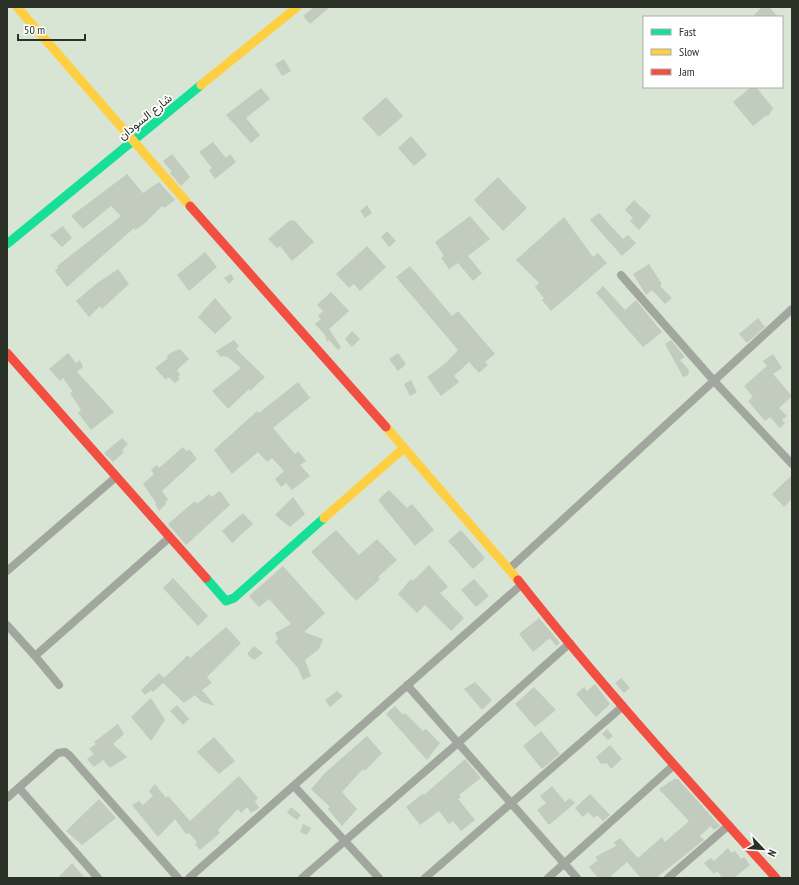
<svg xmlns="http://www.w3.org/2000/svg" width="799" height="885" font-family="'PT Sans Narrow',Vazirmatn,sans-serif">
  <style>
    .building { fill: #c1cbbe }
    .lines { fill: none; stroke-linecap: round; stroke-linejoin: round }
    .street { stroke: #a1a69e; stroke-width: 8 }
    .fast { stroke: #16e098; stroke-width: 9 }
    .slow { stroke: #ffcf43; stroke-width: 9 }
    .jam { stroke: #f24e42; stroke-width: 9 }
    .labels { text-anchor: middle; stroke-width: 3.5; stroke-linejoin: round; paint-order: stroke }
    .street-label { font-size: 12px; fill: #2a3228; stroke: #fff }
  </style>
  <rect width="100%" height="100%" fill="#d8e5d4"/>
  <path class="building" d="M314 7H330L310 24 303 16Z
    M762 7H769L778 17H752Z
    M284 59 291 71 282 76 275 64Z
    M751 87H756L773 108 768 117 767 115 753 126 733 102Z
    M261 88 270 99 246 118 260 135 251 143 226 115Z
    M386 97 403 116 379 137 362 118Z
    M411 136 427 155 414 166 398 148Z
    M213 142 226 158 230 154 236 162 215 179 209 170 212 168 199 152Z
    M172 154 190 177 181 186 170 173 172 172 163 161Z
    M127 174 143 193 159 182 175 200 164 208 162 206 144 224 135 230 134 228 67 287 55 271 58 268 57 266 121 216 111 206 83 229 71 216Z
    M498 177 527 208 503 231 474 200Z
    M634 200 651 216 639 230 630 221 633 218 625 210Z
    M367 205 372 213 365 218 360 211Z
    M599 213 623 239 628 235 636 243 622 256 590 220Z
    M470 216 490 239 468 256 482 273 473 281 458 263 449 269 441 258 444 256 435 242Z
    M564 217 593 257 598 253 607 263 551 311 542 300 544 298 535 287 539 283 516 260Z
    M294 220 314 242 292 261 280 246 277 248 268 239 289 221Z
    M63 226 72 238 62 247 50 235Z
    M387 231 396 241 389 247 381 237Z
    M367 246 386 267 360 291 354 284 349 288 336 274Z
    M205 252 217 267 189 291 177 275Z
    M649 264 662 284 660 286 672 298 665 304 652 290 646 295 633 274Z
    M410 266 452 316 458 311 495 354 485 362 488 365 479 373 469 362 454 376 459 382 441 396 427 377 447 362 458 350 396 277Z
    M118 269 129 284 102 309 100 306 89 317 76 301 96 284Z
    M231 274 234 279 229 284 224 278Z
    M603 286 625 310 636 300 662 332 643 347 596 293Z
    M331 292 349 311 329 329 341 347 338 350 329 340 327 342 325 335 315 324 321 319 318 316 323 311 317 305Z
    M215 298 232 318 215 334 198 317Z
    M758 318 765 327 747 343 739 334Z
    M352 331 360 339 352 347 345 339Z
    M234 340 239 346 236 349 265 377 250 391 249 389 228 409 212 391 241 368 229 358 224 356 221 357 216 351Z
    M671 340 685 357 680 360 689 370 688 375 683 377 665 344Z
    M180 349 189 359 177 370 180 375 178 377 180 379 175 383 168 377 166 380 155 368 168 358 167 356 172 352Z
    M68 353 76 363 80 360 83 367 77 372 114 412 91 430 78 413 81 410 70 393 73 392 63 378 60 381 49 369Z
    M398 353 406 364 398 371 389 359Z
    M773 354 782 368 773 374 792 396 779 408 787 416 782 420 785 423 780 428 770 417 765 421 748 401 753 397 744 386 767 366 763 361Z
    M411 380 417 392 410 396 404 384Z
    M298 382 310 398 273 428 295 454 298 451 306 461 300 465 310 476 292 490 286 483 281 487 275 479 284 471 272 458 267 462 258 452 232 474 214 450 257 411 259 413Z
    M122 438 128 444 122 450 124 452 113 462 104 453Z
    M183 447 186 451 190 450 197 459 162 491 168 499 165 503 166 504 159 511 155 504 156 503 143 484 154 474 151 470 157 465 159 468Z
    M792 475V499L784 507 772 494Z
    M389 490 407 508 412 504 434 530 415 546 378 500Z
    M220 491 230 505 186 545 168 524 195 501 197 504 209 494 211 497Z
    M293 497 305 514 290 527 275 515Z
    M243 513 253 524 232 543 222 531Z
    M336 530 359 555 377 539 397 560 378 577 380 579 356 601 311 552Z
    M461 530 485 558 473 569 448 541Z
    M429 565 448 587 440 593 464 618 451 631 425 605 417 613 398 594 411 579 413 581Z
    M283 566 325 613 304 632 323 639 319 649 305 660 311 676 303 680 298 668 275 642 278 639 275 633 291 624 269 599 259 607 249 596Z
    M173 578 208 616 198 626 163 588Z
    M474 579 489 596 476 607 461 590Z
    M539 618 560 643 556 646 550 638 533 652 519 634Z
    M226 627 241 643 207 677 212 683 202 690 215 706 202 702 195 695 184 703 163 683 153 692 151 690 145 695 141 690 159 673 164 678 188 655 190 658Z
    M254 646 263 653 254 660 247 654Z
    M621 678 630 688 624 693 615 683Z
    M475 682 492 700 482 710 464 689Z
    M595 684 610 704 596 717 576 694 584 687 587 691Z
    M534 687 556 710 535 727 515 704Z
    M337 691 343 696 330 707 325 700Z
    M151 698 165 720 151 741 131 717Z
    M177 705 189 719 183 725 170 711Z
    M395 706 403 715 405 713 423 731 426 729 440 743 427 760 386 714Z
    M118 724 124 734 113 744 127 757 110 768 103 760 94 767 87 759 94 754 89 749 96 744 94 742Z
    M607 729 613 736 608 740 602 734Z
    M541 731 560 754 542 769 523 746Z
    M367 736 382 753 365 771 363 769 342 792 357 809 342 826 328 809 330 807 311 789 326 772Z
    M214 737 235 761 219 774 197 752Z
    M610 745 622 759 611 769 607 763 601 764 596 757Z
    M465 759 481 778 459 795 461 797 458 799 475 820 461 831 453 821 449 824 439 811 420 825 406 807 422 794 424 795Z
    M239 776 258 798 255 801 259 808 251 813 247 807 241 813 238 809 218 830 220 833 200 850 195 844 197 842 189 833 186 834 175 819 158 837 132 805 139 801 143 805 153 796 149 791 155 784 166 798 168 796 190 821Z
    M674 779H678L720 826 714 830 711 826 700 836 704 840 656 878H641L627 862 609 878H598L589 867 598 860 595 857 616 846 614 842 620 838 638 858 662 837 665 842 689 821 659 789Z
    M552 786 565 802 570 798 575 803 549 825 537 810 546 803 540 796Z
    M590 794 610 815 603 821 597 815 594 818 588 812 583 817 575 808Z
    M99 799 116 818 82 845 66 831Z
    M291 807 301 815 297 820 287 813Z
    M303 824 311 828 307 835 300 832Z
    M728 848 731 853 735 851 741 859 744 857 750 865 734 878H722L717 871 714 874 704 863 711 858 714 861Z
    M72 863 85 878H58Z"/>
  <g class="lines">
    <path class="street" d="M621 275 714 381 792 464
      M509 569 792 309
      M7 571 116 477
      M7 625 35 656 169 538
      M35 656 59 685
      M407 685 577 878
      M294 786 379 878
      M19 788 98 878
      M7 798 58 753 65 752 69 755 178 878
      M189 878 521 585
      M302 878 458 743 570 643
      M425 878 623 706
      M548 878 674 765
      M668 878 729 825"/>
    <path class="fast" d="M7 244 201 85
      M206 578 226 601 234 598 324 518"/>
    <path class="slow" d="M17 7 190 206
      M201 85 297 7
      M386 427 518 580
      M324 518 404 448"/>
    <path class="jam" d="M190 206 386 427
      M7 353 206 578
      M518 580C599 683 688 781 776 878"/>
  </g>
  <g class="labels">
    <g class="street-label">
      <text transform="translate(145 117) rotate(-39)" y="4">شارع السودان</text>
    </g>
  </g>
  <rect width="799" height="885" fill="none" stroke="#2a3228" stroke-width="16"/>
  <rect x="643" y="16" width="140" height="72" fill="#ffffff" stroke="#aaada9"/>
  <rect x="651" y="29" width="20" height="6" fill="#16e098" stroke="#aaada9"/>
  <text x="679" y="36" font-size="12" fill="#2a3228">Fast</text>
  <rect x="651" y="49" width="20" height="6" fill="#ffcf43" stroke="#aaada9"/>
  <text x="679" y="56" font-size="12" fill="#2a3228">Slow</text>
  <rect x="651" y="69" width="20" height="6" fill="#f24e42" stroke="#aaada9"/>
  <text x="679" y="76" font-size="12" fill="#2a3228">Jam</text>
  <g transform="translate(763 849) rotate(115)" stroke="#ffffff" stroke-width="3" paint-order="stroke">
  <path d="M0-3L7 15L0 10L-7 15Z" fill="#2a3228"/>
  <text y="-6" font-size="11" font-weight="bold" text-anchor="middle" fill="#2a3228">N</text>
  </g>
  <path d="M18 34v6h67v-6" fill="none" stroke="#2a3228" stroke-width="2"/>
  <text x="24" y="34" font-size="12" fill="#2a3228" stroke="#ffffff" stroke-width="3" paint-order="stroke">50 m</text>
</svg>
